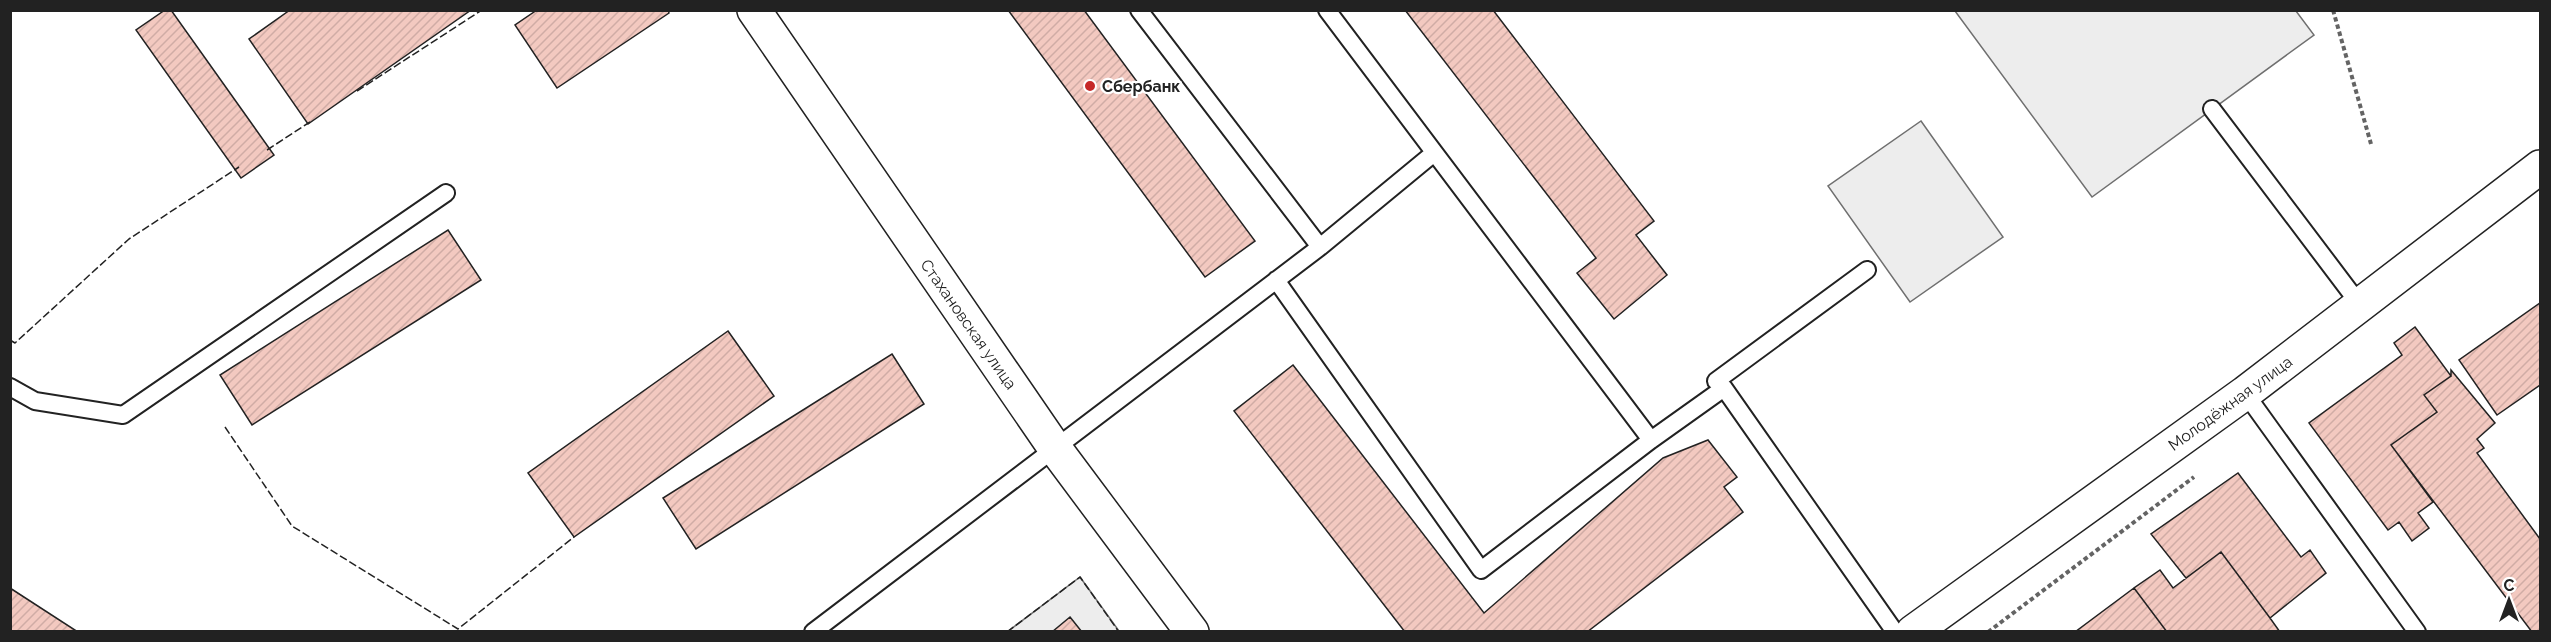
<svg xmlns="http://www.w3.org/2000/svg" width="2551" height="642" font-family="Raleway,sans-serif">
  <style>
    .parking { fill: #ededed; stroke: #6f6f6f; stroke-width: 1.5 }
    .building { fill: url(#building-hatch); stroke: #222; stroke-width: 1.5 }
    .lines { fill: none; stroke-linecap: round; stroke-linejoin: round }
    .service-casing { stroke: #222; stroke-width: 20 }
    .minor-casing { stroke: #222; stroke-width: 36 }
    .path { stroke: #646464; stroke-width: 4; stroke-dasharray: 4.5 3; stroke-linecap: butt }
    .service { stroke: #fff; stroke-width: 16 }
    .minor { stroke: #fff; stroke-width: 33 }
    .fence { stroke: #222; stroke-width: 1.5; stroke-dasharray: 8 3; stroke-linecap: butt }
    .poi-dot { fill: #c62828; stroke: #fff; stroke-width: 2 }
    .labels { text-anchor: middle; stroke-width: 4.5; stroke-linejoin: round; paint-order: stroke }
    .poi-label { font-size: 16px; font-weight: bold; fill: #222; stroke: #fff; text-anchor: start }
    .street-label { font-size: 16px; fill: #222; stroke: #fff }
  </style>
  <defs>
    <pattern id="building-hatch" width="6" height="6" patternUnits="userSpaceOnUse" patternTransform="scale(1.5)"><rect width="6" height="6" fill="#f3c9c0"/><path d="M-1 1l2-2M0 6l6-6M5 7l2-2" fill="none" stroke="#d0aca5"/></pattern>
  </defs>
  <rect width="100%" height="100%" fill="#fff"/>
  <path class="parking" d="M1955 11H2296L2314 35 2092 197Z
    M1921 121 2003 237 1910 302 1828 186Z
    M1080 577 1119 631 1007 632Z"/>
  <path class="building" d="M165 10H171L274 155 241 178 136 30Z
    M290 10H471L308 124 249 39Z
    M537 10H668L669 13 557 88 515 25Z
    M1008 10H1084L1255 241 1205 277Z
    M1405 10H1493L1654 221 1636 235 1667 275 1614 319 1577 273 1596 258Z
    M448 230 481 280 252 425 220 375Z
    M2540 303V385L2497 415 2459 360Z
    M2415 327 2451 376 2424 395 2437 412 2391 445 2433 502 2418 513 2429 528 2412 541 2399 522 2388 530 2309 423 2402 355 2394 343Z
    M728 331 774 396 574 537 528 473Z
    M892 354 924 404 696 549 663 498Z
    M1293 365 1484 613 1663 458 1708 440 1737 477 1724 487 1743 512 1587 632H1405L1234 411Z
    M2451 370 2495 423 2477 439 2484 448 2477 453 2540 539V632H2532L2391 445 2437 412 2424 395 2451 376Z
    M2238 473 2301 557 2310 550 2326 573 2270 618 2221 552 2186 578 2151 534Z
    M2221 552 2270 618 2280 632H2167L2134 588 2160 570 2173 588Z
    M10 588 78 632H10Z
    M2134 588 2167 632H2075Z
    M1070 617 1082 632H1052Z"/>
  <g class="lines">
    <g class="service-casing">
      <path id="service" d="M1139 10 1320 247
        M1327 10 1651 440
        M2212 109 2360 305
        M1276 280 1481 570 1651 440 1724 388 1895 632
        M10 387 35 401 123 415 446 193
        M1724 388 1716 381 1867 270
        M2245 393 2417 632
        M813 632 1320 247 1434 153"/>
    </g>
    <g class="minor-casing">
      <path id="minor" d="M754 10 1054 447 1192 632
        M1913 632 2245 393 2540 167"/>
    </g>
    <path class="path" d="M2333 10 2371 144
      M1988 632 2194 477"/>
    <use href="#service" class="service"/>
    <use href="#minor" class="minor"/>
    <path class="fence" d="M357 91 482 10
      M267 150 310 122
      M10 340 15 343 129 239 239 167
      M225 427 292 526 458 629 574 537
      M1007 632 1080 577 1119 632"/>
  </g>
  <circle class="poi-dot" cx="1090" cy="86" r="6"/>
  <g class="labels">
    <g class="poi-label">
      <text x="1102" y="92">Сбербанк</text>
    </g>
    <g class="street-label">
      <text transform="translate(969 324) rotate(55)" y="6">Стахановская улица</text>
      <text transform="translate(2230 403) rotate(-36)" y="6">Молодёжная улица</text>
    </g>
  </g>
  <rect width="2551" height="642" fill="none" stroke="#222222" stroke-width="24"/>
  <g transform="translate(2509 600)" stroke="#ffffff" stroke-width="4.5" paint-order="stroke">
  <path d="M0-4.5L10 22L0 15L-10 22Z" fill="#222222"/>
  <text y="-9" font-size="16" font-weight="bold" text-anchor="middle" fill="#222222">С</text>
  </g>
</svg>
